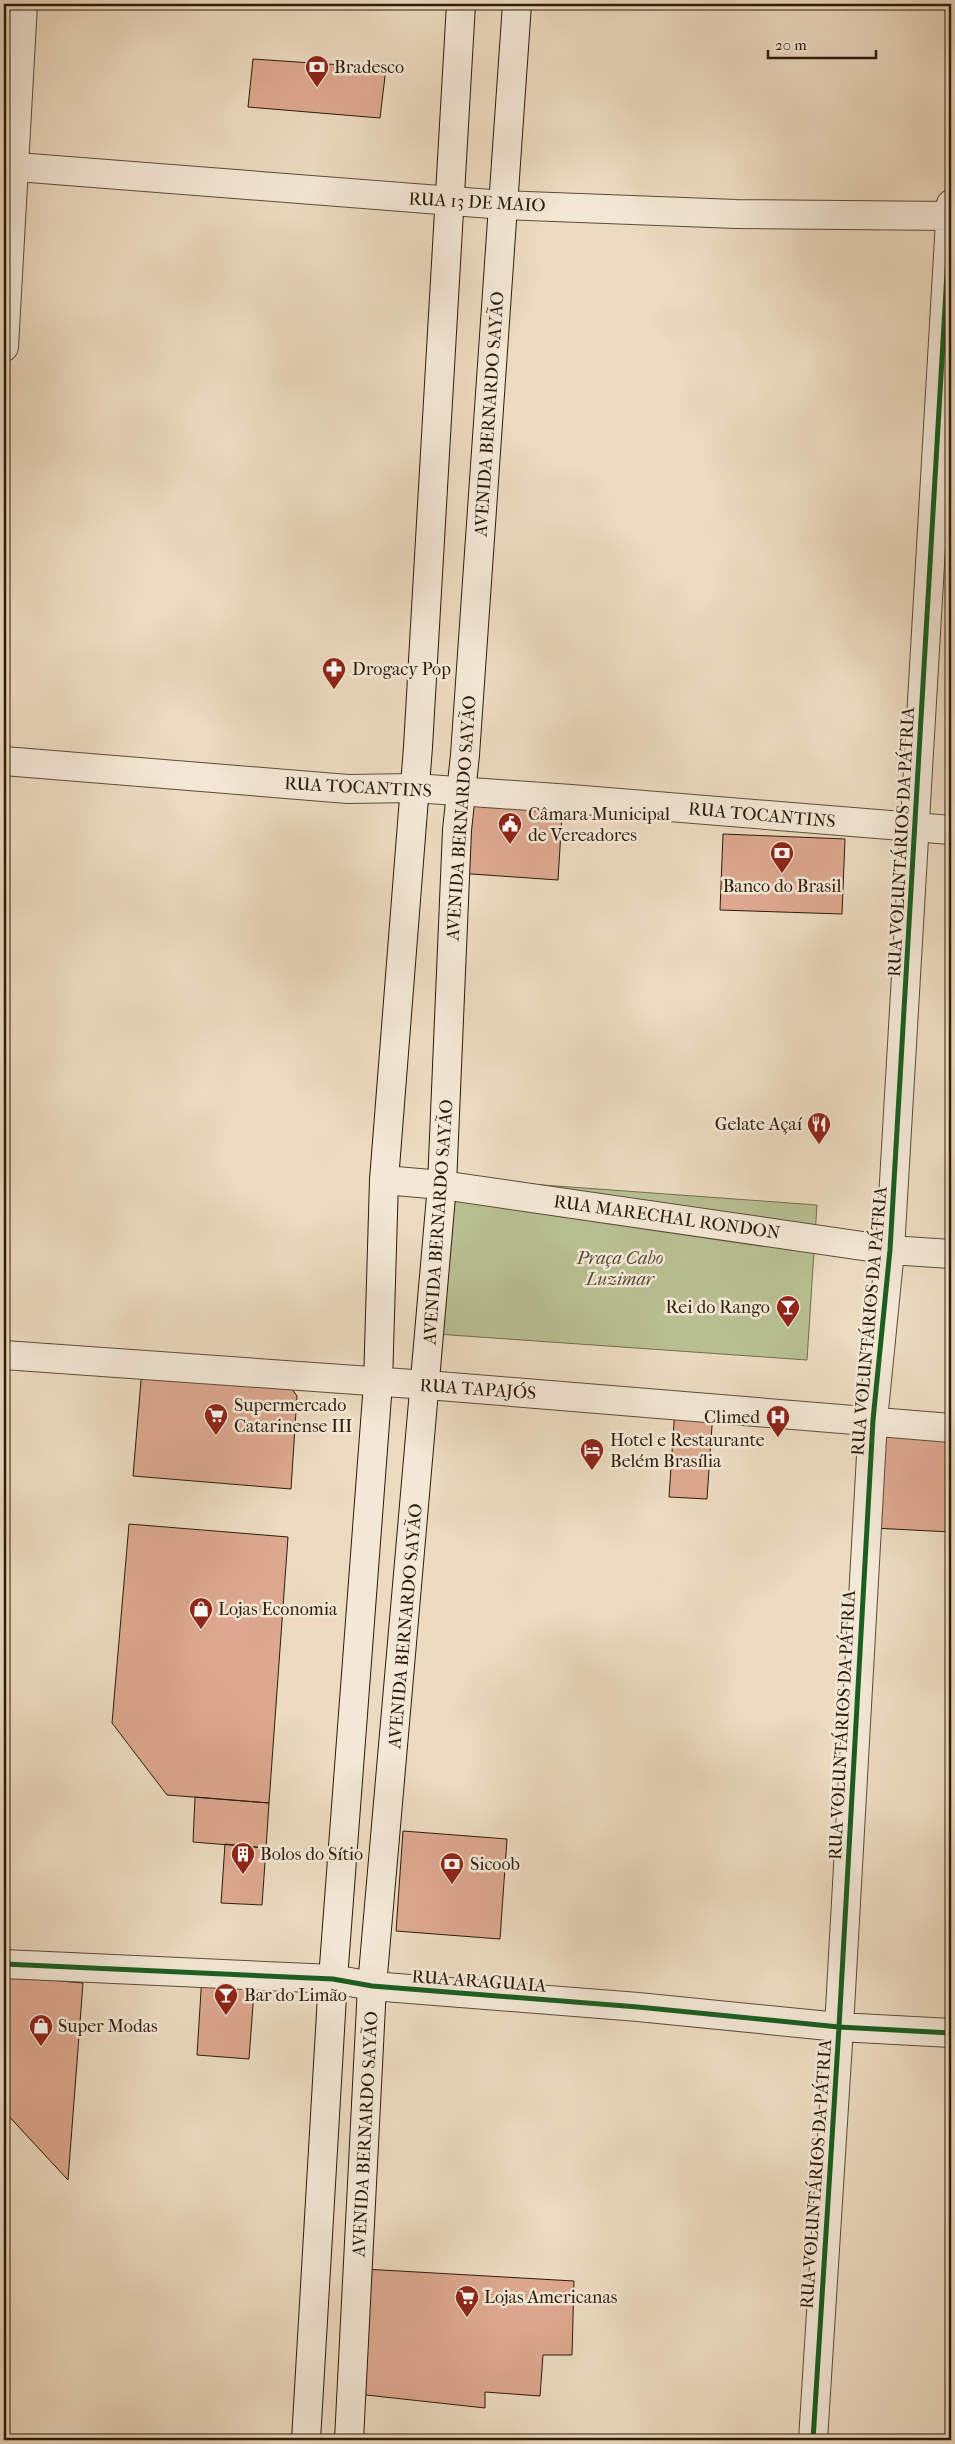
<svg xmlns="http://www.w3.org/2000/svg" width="955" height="2444" font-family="'IM FELL French Canon',serif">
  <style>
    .green { fill: #b8c092; stroke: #726e4e }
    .building { fill: #dda88f; stroke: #2c1c09 }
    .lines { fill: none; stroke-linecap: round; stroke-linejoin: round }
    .street-casing { stroke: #5c4c37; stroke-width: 30 }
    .secondary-casing { stroke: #2c1c09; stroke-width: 30 }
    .street { stroke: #f3e8d6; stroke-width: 28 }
    .secondary { stroke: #f3e8d6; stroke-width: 28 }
    .cycleway-casing { stroke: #f3e8d6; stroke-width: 8 }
    .cycleway { stroke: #1b5e20; stroke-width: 5 }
    .labels { text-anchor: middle; stroke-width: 5; stroke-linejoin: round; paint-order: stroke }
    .poi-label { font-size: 18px; fill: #2c1c09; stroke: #f3e8d6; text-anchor: start }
    .street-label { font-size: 18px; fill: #2c1c09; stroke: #f3e8d6 }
    .park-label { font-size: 18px; font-style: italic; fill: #564d32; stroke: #f3e8d6 }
  </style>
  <rect width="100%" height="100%" fill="#ecdbc0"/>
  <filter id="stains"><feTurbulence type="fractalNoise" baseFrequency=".004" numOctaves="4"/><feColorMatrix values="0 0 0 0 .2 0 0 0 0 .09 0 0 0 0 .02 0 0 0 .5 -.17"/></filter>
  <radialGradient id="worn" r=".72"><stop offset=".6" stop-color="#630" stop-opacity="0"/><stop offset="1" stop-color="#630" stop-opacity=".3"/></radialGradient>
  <path class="green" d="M433 1177 817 1205 807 1360 422 1333Z"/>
  <path class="building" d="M253 59 386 68 380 118 248 107Z
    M488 794 563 799 558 880 457 873 461 817Z
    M723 834 845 839 842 914 720 910Z
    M142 1369 284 1378 297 1396 291 1489 133 1476Z
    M675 1408 713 1411 707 1499 669 1497Z
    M879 1428 951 1432V1532L873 1528Z
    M129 1524 288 1537 269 1803 167 1795 112 1723Z
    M195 1797 269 1803 266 1848 193 1842Z
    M403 1831 507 1839 500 1939 396 1931Z
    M225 1844 266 1848 262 1905 221 1903Z
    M202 1975 255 1978 249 2059 197 2055Z
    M4 1976 83 1983 68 2180 4 2111Z
    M364 2269 574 2281 572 2355H543L540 2396 485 2392V2408L357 2394Z"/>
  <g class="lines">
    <g class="street-casing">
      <path id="street" d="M4 166 504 205 736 214 951 216
        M4 347 23 4
        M4 761 348 789 414 788 571 799 951 830
        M384 1180 442 1185 890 1250 951 1254
        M4 1355 427 1385 951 1428
        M4 1964 333 1979 372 1986 638 2007 839 2027 951 2033
        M813 2440 839 2027 873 1420 890 1250 951 204"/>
    </g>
    <g class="secondary-casing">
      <path id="secondary" d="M306 2440 333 1979 378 1383 384 1180 418 747 461 4
        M349 2440 372 1986 442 1185 457 830 465 755 517 4"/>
    </g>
    <use href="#street" class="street"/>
    <use href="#secondary" class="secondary"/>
    <g class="cycleway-casing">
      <path id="cycleway" d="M4 1964 333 1979 372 1986 638 2007 839 2027 951 2033
        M813 2440 839 2027 873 1420 890 1250 951 204"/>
    </g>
    <use href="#cycleway" class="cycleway"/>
  </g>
  <defs>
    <g id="bank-pin" transform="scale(1.25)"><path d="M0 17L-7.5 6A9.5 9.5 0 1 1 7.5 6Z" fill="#8f2418" stroke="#f3e8d6"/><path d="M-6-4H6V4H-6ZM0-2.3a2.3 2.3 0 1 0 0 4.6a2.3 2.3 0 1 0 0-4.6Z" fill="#fff"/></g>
    <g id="pharmacy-pin" transform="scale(1.25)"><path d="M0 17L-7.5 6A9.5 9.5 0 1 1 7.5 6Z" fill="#8f2418" stroke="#f3e8d6"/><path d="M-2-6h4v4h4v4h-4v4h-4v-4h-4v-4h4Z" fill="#fff"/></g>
    <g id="civic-pin" transform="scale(1.25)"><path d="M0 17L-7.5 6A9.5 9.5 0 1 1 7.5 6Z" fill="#8f2418" stroke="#f3e8d6"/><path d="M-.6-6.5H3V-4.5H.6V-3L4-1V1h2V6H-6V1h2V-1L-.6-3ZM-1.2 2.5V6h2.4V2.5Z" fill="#fff"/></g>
    <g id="restaurant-pin" transform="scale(1.25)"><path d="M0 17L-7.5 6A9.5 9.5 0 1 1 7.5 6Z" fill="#8f2418" stroke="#f3e8d6"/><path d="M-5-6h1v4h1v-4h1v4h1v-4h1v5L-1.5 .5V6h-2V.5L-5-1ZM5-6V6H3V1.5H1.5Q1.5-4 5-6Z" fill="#fff"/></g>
    <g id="bar-pin" transform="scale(1.25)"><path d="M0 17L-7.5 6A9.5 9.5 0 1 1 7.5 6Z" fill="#8f2418" stroke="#f3e8d6"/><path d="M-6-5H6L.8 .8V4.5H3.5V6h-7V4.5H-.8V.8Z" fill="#fff"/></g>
    <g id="supermarket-pin" transform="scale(1.25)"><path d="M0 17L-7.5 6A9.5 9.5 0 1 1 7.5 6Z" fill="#8f2418" stroke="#f3e8d6"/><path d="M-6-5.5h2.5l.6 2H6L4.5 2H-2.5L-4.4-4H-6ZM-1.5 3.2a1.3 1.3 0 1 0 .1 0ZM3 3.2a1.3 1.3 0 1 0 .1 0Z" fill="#fff"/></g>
    <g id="hospital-pin" transform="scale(1.25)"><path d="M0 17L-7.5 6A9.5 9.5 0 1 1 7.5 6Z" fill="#8f2418" stroke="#f3e8d6"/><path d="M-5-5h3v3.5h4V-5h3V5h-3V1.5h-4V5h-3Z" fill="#fff"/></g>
    <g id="hotel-pin" transform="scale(1.25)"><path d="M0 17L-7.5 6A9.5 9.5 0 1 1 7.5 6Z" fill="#8f2418" stroke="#f3e8d6"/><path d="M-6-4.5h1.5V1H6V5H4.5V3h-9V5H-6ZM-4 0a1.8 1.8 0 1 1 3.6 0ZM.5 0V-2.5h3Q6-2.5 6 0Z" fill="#fff"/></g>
    <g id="shop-pin" transform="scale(1.25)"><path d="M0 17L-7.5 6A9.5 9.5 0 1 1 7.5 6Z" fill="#8f2418" stroke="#f3e8d6"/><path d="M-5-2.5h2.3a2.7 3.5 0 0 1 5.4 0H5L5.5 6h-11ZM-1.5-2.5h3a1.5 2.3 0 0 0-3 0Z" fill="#fff"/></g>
    <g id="building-pin" transform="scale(1.25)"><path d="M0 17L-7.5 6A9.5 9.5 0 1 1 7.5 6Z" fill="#8f2418" stroke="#f3e8d6"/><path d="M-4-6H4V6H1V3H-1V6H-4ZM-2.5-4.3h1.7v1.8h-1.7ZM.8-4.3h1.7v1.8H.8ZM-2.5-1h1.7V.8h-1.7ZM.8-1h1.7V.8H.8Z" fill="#fff"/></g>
  </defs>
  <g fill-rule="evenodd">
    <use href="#bank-pin" x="317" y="67"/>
    <use href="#pharmacy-pin" x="334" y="669"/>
    <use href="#civic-pin" x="510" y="824"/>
    <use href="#bank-pin" x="782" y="853"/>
    <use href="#restaurant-pin" x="819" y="1124"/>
    <use href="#bar-pin" x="788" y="1307"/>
    <use href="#supermarket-pin" x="216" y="1415"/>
    <use href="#hospital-pin" x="778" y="1417"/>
    <use href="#hotel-pin" x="592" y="1450"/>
    <use href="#shop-pin" x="201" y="1609"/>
    <use href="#building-pin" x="243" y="1854"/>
    <use href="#bank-pin" x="452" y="1864"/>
    <use href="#bar-pin" x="226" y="1995"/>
    <use href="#shop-pin" x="41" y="2026"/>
    <use href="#supermarket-pin" x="467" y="2297"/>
  </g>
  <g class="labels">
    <g class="poi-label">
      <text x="334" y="73">Bradesco</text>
      <text x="352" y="675">Drogacy Pop</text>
      <text x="528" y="820">Câmara Municipal<tspan x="528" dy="21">de Vereadores</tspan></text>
      <text x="782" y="892" text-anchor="middle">Banco do Brasil</text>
      <text x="802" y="1130" text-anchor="end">Gelate Açaí</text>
      <text x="770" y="1313" text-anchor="end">Rei do Rango</text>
      <text x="234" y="1411">Supermercado<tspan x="234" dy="21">Catarinense III</tspan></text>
      <text x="760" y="1423" text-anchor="end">Climed</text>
      <text x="610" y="1446">Hotel e Restaurante<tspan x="610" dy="21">Belém Brasília</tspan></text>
      <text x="218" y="1615">Lojas Economia</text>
      <text x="260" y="1860">Bolos do Sítio</text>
      <text x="470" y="1870">Sicoob</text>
      <text x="244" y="2001">Bar do Limão</text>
      <text x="58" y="2032">Super Modas</text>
      <text x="484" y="2303">Lojas Americanas</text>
    </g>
    <g class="street-label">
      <text transform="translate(477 202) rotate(3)" y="6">RUA 13 DE MAIO</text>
      <text transform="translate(489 414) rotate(-86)" y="6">AVENIDA BERNARDO SAYÃO</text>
      <text transform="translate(358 787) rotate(3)" y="6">RUA TOCANTINS</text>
      <text transform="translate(762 815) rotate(5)" y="6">RUA TOCANTINS</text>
      <text transform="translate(461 818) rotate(-86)" y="6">AVENIDA BERNARDO SAYÃO</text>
      <text transform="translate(901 842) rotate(-87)" y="6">RUA VOLUNTÁRIOS DA PÁTRIA</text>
      <text transform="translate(667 1217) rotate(8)" y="6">RUA MARECHAL RONDON</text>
      <text transform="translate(438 1222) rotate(-86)" y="6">AVENIDA BERNARDO SAYÃO</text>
      <text transform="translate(869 1321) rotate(-85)" y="6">RUA VOLUNTÁRIOS DA PÁTRIA</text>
      <text transform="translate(478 1389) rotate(4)" y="6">RUA TAPAJÓS</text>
      <text transform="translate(405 1626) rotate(-85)" y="6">AVENIDA BERNARDO SAYÃO</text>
      <text transform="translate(842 1725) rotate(-87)" y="6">RUA VOLUNTÁRIOS DA PÁTRIA</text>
      <text transform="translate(479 1981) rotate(4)" y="6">RUA ARAGUAIA</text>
      <text transform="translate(365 2134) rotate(-87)" y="6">AVENIDA BERNARDO SAYÃO</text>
      <text transform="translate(816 2174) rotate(-86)" y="6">RUA VOLUNTÁRIOS DA PÁTRIA</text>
    </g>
    <g class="park-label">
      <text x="620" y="1264">Praça Cabo<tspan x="620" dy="21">Luzimar</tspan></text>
    </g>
  </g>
  <rect width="955" height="2444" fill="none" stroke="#ecdbc0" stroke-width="20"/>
  <rect x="5" y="5" width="945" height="2434" fill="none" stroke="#2c1c09" stroke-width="2.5"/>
  <rect x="10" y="10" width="935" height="2424" fill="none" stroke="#2c1c09"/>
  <path d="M768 50v8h108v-8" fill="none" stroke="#2c1c09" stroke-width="2.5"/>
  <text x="775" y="50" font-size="15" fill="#2c1c09" stroke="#f3e8d6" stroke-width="4" paint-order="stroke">20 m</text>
  <rect width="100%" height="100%" filter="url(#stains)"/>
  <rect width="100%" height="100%" fill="url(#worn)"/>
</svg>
